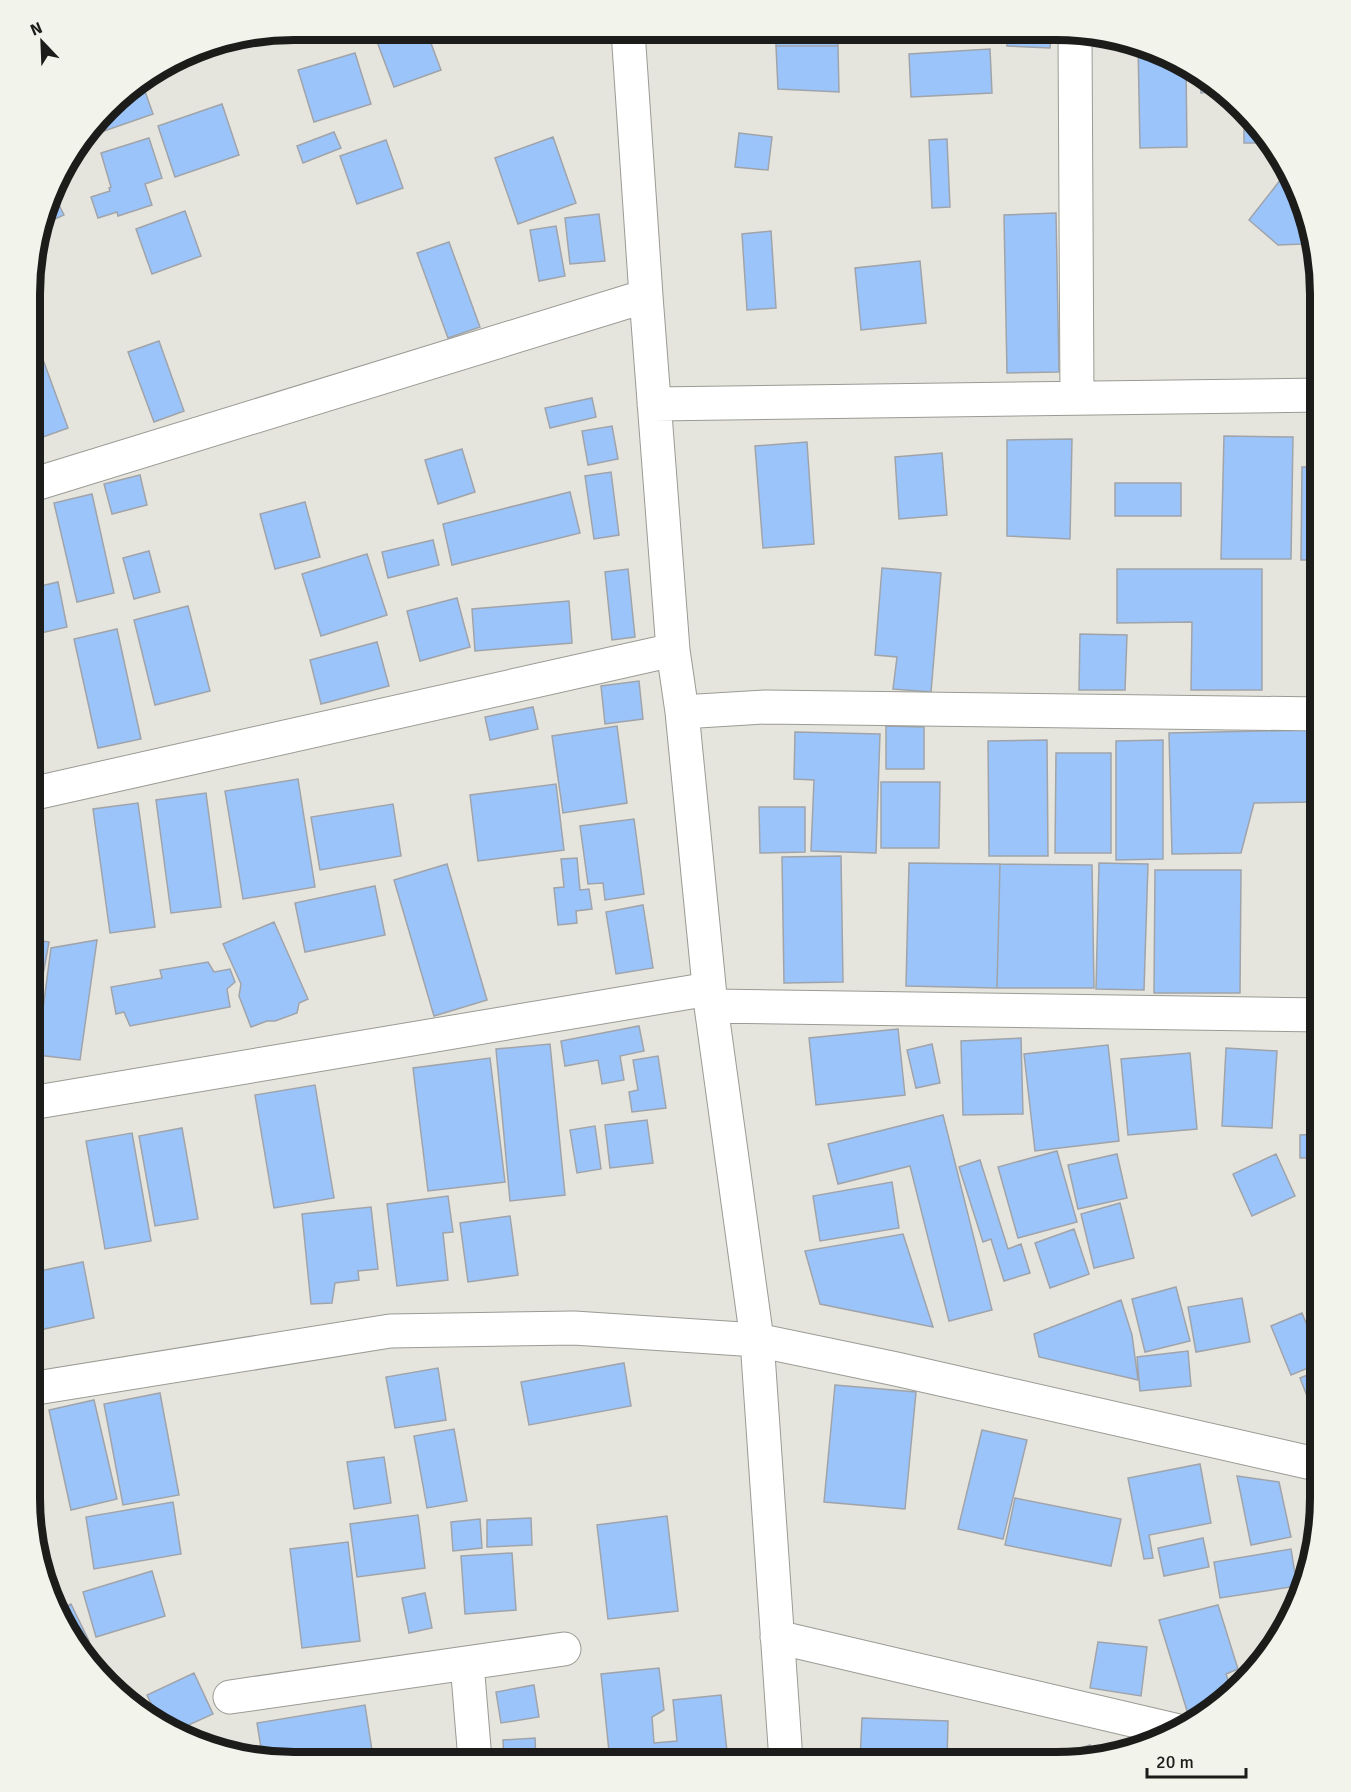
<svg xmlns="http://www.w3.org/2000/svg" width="1351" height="1792" font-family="Signika,sans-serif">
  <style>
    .building { fill: #9ac4fa; stroke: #a0a4aa; stroke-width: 1.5 }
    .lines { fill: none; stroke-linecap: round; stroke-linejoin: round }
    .minor-casing { stroke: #9a9b94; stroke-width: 35 }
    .minor { stroke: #fff; stroke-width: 33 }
    .rim { fill: none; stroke: #1c1c1a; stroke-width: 8 }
  </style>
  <rect width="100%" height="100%" fill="#e5e5de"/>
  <path class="building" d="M376 30H426L441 70 394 87 373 31Z
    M472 31H506L475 40Z
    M776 31 838 32V46H776Z
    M1007 32H1051L1050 48 1007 46Z
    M1138 45 1157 50 1186 67 1187 147 1140 148Z
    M776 46H838L839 92 778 89Z
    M990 49 992 93 911 97 909 54Z
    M355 53 371 104 314 122 298 70Z
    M1199 74 1217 84 1222 91 1201 93Z
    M142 83 153 114 104 131 100 120 120 95Z
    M222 104 239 155 175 177 158 126Z
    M1244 117 1265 143H1244Z
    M334 132 341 148 303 163 297 146Z
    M739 133 772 137 768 170 735 167Z
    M553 137 576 203 518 224 495 158Z
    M149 138 162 178 145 184 152 205 118 216 117 212 98 218 91 197 110 191 109 188 111 187 101 153Z
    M947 139 950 207 932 208 929 140Z
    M386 140 403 188 357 204 340 156Z
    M1285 174 1294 177 1308 238 1303 244 1278 245 1249 220Z
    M54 195 64 215 44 224Z
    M185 211 201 256 152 274 136 229Z
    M1056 213 1059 372 1007 373 1004 215Z
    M599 214 605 261 570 264 565 218Z
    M556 226 565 276 539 281 530 230Z
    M771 231 776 308 747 310 742 234Z
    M449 242 480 327 448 338 417 253Z
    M920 261 926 323 861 330 855 268Z
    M159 341 184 411 154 422 128 352Z
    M37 343 68 428 32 441V345Z
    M592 398 596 417 550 428 545 408Z
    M612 426 618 459 588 465 582 431Z
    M1224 436 1293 437 1291 559H1221Z
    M1072 439 1070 539 1007 536V440Z
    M807 442 814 544 763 548 755 446Z
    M462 449 475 492 438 504 425 460Z
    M942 453 947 515 899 519 895 457Z
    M1302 467H1321V560H1301Z
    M611 472 619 535 594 539 585 476Z
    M140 475 147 505 112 514 104 484Z
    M1115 483H1181V516H1115Z
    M570 492 580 533 452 565 443 524Z
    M92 494 114 593 77 602 54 503Z
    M305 502 320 557 275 569 260 514Z
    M433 540 439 565 388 578 382 552Z
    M149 551 160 592 134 599 123 558Z
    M367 554 387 615 321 636 302 574Z
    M882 568 941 573 931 692 893 689 897 657 875 655Z
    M628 569 635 637 612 640 605 572Z
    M1117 569H1262V690H1191L1192 622 1117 623Z
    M58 582 67 627 32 635V588Z
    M457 598 470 647 420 661 407 611Z
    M569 601 572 643 475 651 472 609Z
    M188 606 210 691 155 705 134 620Z
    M117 629 141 739 98 748 74 639Z
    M1080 634 1127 635 1125 690H1079Z
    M377 642 389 686 321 704 310 660Z
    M639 681 643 719 605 724 601 686Z
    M533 707 538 729 490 740 485 717Z
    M617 726 627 803 563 813 552 736Z
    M886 726 924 727V769H886Z
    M1312 730 1313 802 1254 803 1241 853 1172 854 1169 733Z
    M795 732 880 734 876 853 811 851 814 780 794 779Z
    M1047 740 1048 856H989L988 741Z
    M1163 740V859L1116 860V741Z
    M1056 753H1111V853H1055Z
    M298 779 315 887 243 899 225 791Z
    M881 782H940L939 848H881Z
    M556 784 564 850 478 861 470 795Z
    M206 793 221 907 171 913 156 800Z
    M138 803 155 927 110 933 93 809Z
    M393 804 401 856 320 870 311 817Z
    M759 807H805V852L760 853Z
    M634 819 644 894 605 900 603 883 588 884 580 826Z
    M841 856 843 982 784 983 782 857Z
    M577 858 580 890 589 889 592 909 576 911 577 923 558 925 554 888 564 887 561 859Z
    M909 863 1000 864 997 988 906 986Z
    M1099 863 1148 864 1144 990 1096 989Z
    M447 864 487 1000 434 1016 394 880Z
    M1000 864 1092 865 1094 988H997Z
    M31 870 38 918 31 919Z
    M1155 870H1241L1240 993H1154Z
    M375 886 385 935 305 952 295 903Z
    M643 905 653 968 616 974 606 912Z
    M274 922 308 999 299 1003 297 1013 275 1021H267L251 1027 239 996 241 984 223 944Z
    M31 939 49 942 31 1041Z
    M97 940 80 1060 37 1055 51 948Z
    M208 962 214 972 230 969 235 982 227 989 230 1007 130 1026 124 1012 116 1014 111 987 162 978 160 970Z
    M639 1026 644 1051 620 1056 624 1080 602 1084 598 1060 565 1066 561 1041Z
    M898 1029 905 1095 816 1105 809 1038Z
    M1021 1038 1023 1114 963 1115 961 1041Z
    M550 1044 565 1195 510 1201 496 1049Z
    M932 1044 940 1083 916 1088 907 1050Z
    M1108 1045 1119 1141 1035 1151 1024 1054Z
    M1226 1048 1277 1051 1272 1128 1222 1126Z
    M1190 1053 1197 1129 1128 1135 1121 1059Z
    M658 1056 666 1108 632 1112 629 1092 638 1090 633 1060Z
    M490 1058 505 1182 428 1191 413 1068Z
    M315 1085 334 1198 274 1208 255 1095Z
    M943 1115 992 1310 949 1321 910 1166 838 1184 828 1144Z
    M647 1120 653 1163 610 1168 605 1125Z
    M595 1126 601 1169 577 1173 570 1130Z
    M182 1128 198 1219 155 1226 139 1136Z
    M132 1133 151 1241 105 1249 86 1141Z
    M1321 1134V1158H1300V1135Z
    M1057 1151 1077 1222 1018 1238 998 1167Z
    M1117 1154 1127 1198 1078 1209 1068 1165Z
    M1276 1154 1295 1196 1252 1216 1233 1174Z
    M980 1160 1008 1249 1021 1244 1030 1273 1004 1281 991 1239 983 1242 959 1167Z
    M892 1182 899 1228 820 1241 813 1196Z
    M448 1196 453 1232 443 1233 448 1280 397 1286 387 1204Z
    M1120 1203 1134 1258 1094 1268 1081 1214Z
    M371 1207 378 1269 358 1271 359 1280 335 1283 332 1303 311 1304 302 1214Z
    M510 1216 518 1275 468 1282 460 1223Z
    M1074 1229 1089 1274 1050 1288 1035 1243Z
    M903 1234 933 1327 820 1304 805 1251Z
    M83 1262 94 1318 31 1332 30 1273Z
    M1176 1287 1190 1341 1145 1352 1132 1299Z
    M1242 1298 1250 1342 1196 1352 1188 1307Z
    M1121 1300 1132 1335 1138 1380 1039 1357 1034 1334Z
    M1302 1313 1320 1357V1363L1291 1375 1271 1326Z
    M1188 1351 1191 1386 1140 1391 1137 1357Z
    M624 1363 631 1406 529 1425 521 1382Z
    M438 1368 446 1420 395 1428 386 1377Z
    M1320 1370V1421L1317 1422 1300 1378Z
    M835 1385 916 1392 905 1509 824 1502Z
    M160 1393 179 1495 123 1505 104 1404Z
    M94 1400 117 1499 71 1510 49 1410Z
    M454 1429 467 1501 427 1508 414 1436Z
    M982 1430 1027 1440 1003 1539 958 1529Z
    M384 1457 391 1503 354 1509 347 1462Z
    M1200 1464 1211 1523 1149 1535 1153 1558 1144 1559 1128 1478Z
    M1237 1476 1279 1482 1291 1537 1251 1545Z
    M1315 1492 1320 1493 1319 1521 1311 1520Z
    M1015 1498 1121 1519 1111 1566 1005 1545Z
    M173 1502 181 1554 94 1569 86 1517Z
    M418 1515 425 1568 357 1577 350 1524Z
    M667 1516 678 1611 608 1619 597 1525Z
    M531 1518 532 1545 487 1547V1520Z
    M480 1519 482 1548 453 1551 451 1522Z
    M1203 1538 1209 1567 1164 1576 1158 1548Z
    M348 1542 360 1641 302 1648 290 1549Z
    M1291 1549 1297 1586 1220 1598 1214 1562Z
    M512 1553 516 1610 465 1614 461 1556Z
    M152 1571 165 1616 96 1637 83 1592Z
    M425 1593 432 1628 409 1633 402 1598Z
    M71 1604 89 1641 79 1646 57 1615V1611Z
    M1218 1605 1238 1669 1226 1674 1233 1694 1201 1716 1188 1714 1159 1620Z
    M1098 1642 1147 1647 1141 1696 1090 1688Z
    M659 1668 664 1710 652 1717 654 1743 677 1741 673 1700 721 1695 728 1761H610L601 1674Z
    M194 1673 213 1714 180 1729 160 1722 147 1695Z
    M534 1685 539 1717 501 1723 496 1692Z
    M365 1705 373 1757 354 1760H263L257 1723Z
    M862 1718 948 1721 947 1762 860 1761Z
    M535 1738 536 1761 504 1760 503 1740Z
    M1090 1745 1093 1754 1057 1762H1037Z"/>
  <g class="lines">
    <g class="minor-casing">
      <path id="minor" d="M628 31 646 296 673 650 682 712 711 1006 757 1340 786 1761
        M1075 32 1077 398
        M654 404 1321 395
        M32 485 646 296
        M682 712 765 707 1321 714
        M31 794 673 650
        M711 1006 1321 1015
        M31 1103 709 989
        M30 1389 390 1331 574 1328 757 1340 896 1369 1320 1465
        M777 1637 1179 1731
        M467 1663 475 1760
        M230 1697 564 1649"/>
    </g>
    <use href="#minor" class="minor"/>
  </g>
  <path d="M0 0H1351V1792H0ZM294 40H1056A254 254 0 0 1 1310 294V1498A254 254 0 0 1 1056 1752H294A254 254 0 0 1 40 1498V294A254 254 0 0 1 294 40Z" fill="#f2f3eb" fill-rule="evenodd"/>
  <path class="rim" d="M294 40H1056A254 254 0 0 1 1310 294V1498A254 254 0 0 1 1056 1752H294A254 254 0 0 1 40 1498V294A254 254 0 0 1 294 40Z"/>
  <g transform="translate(42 42) rotate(337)" stroke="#f2f3eb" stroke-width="4.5" paint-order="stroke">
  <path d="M0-4.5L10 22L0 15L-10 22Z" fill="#1c1c1a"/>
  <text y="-9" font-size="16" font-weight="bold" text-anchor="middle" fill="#1c1c1a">N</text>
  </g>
  <path d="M1147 1768v9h99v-9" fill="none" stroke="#1c1c1a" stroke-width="3"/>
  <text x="1156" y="1768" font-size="18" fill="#1c1c1a" stroke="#f2f3eb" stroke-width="4.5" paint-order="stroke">20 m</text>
</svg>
